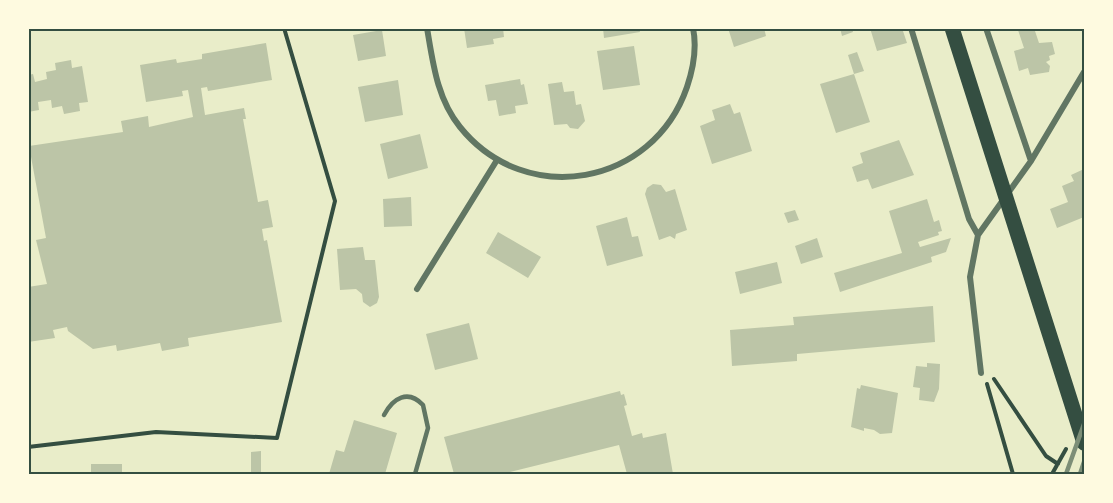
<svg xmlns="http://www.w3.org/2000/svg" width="1113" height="503" font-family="'Space Grotesk',sans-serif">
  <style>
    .building { fill: #bcc5a7 }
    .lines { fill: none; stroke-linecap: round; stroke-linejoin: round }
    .path { stroke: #344e41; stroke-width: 4 }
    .service { stroke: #617663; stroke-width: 4.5 }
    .minor { stroke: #617663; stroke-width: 6 }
    .primary { stroke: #344e41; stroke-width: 15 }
    .rail { stroke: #7c8e77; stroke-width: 4.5 }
    .neatline { fill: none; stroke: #344e41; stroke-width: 2 }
  </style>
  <rect width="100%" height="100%" fill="#e9edc9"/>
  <path class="building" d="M464 28H503L504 37 493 39 494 44 467 48Z
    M603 28H639L640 32 604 38Z
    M728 28H764L766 36 734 47Z
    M840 28H852L853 32 842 36Z
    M870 28H902L907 43 877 51Z
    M1025 28H1034L1039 43 1052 42 1055 54 1049 56 1050 60 1046 62 1050 66 1049 72 1030 75 1028 68 1019 71 1014 51 1024 48 1018 30Z
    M382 30 386 56 358 61 353 35Z
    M266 43 272 80 208 91 207 87 201 88 205 115 244 108 246 119H243L258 202 268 200 273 227 262 229 264 241 267 240 282 322 188 338 189 346 162 351 160 343 117 351 116 345 93 349 68 331 67 327 53 330 55 338 28 342V287L47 284 36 240 46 238 29 146 123 132 121 121 148 116 149 127 193 117 188 90 182 91 183 96 146 102 140 65 176 59 177 63 202 59V54Z
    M634 46 640 85 603 90 597 51Z
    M857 52 864 71 854 74 848 55Z
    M71 60 72 68 82 66 88 102 79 103 80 111 64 114 62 106 52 108 51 100 38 102 39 110 28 112V75L33 74 35 82 47 79 46 72 56 70 55 63Z
    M854 74 870 122 836 133 820 84Z
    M520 79 521 85 524 84 528 104 515 106 516 113 499 116 496 100 488 101 485 85Z
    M398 80 403 115 365 122 358 87Z
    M562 82 564 92 574 91 576 105 581 104 585 121 578 129 570 128 567 124 554 125 548 84Z
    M730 104 734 114 740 112 752 151 712 164 700 126 715 120 712 110Z
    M420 134 428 168 388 179 380 144Z
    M899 140 914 175 872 189 868 179 857 182 852 167 863 163 860 153Z
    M1084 169V217L1057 228 1050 209 1068 202 1062 186 1074 181 1071 175Z
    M653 184 661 185 666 192 675 189 687 230 676 234 675 239 670 236 659 240 645 194 647 188Z
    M411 197 412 226 384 227 383 199Z
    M927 199 934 222 939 220 942 231 938 232 939 235 918 242 920 247 951 238 946 252 931 257 932 262 840 292 834 273 902 253 889 211Z
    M795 210 799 220 788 223 784 213Z
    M627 217 632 237 638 236 643 256 607 266 596 226Z
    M498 232 541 257 528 278 486 253Z
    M817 238 823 257 801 264 795 246Z
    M363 247 365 260H375L379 297 377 303 370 307 363 302 362 294 356 289 340 290 337 249Z
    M777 262 782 283 740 294 735 272Z
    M933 306 935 342 797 354V361L732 366 730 330 794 325 793 317Z
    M469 323 478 359 435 370 426 334Z
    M927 363 940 364 939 389 934 402 919 400 920 388 913 387 916 366 927 367Z
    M861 385 898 393 892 433 880 434 874 430 864 428V431L851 427 857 388 860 389Z
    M620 391 621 395 624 394 627 405 624 406 632 436 642 433 643 438 666 433 673 474H627L619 445 502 474H454L444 437Z
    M354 420 397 433 385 474H329L336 450 344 452Z
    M261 451V472H251V452Z
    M91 464H122V474H91Z"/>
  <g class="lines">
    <path class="path" d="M994 379 1046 456 1058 464
      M987 384 1013 474
      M28 447 156 432 277 438 335 201 284 28
      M1052 474 1066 449"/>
    <path class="service" d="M384 415C393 398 408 389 423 405L428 428 415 474"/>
    <path class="minor" d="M427 28C433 63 437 99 460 127 526 209 653 186 687 87 693 69 697 47 693 28
      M911 28 969 219 978 235
      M986 28 1031 161
      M417 289 497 160
      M981 373 970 277 978 235 1031 161 1084 72"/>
    <path class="primary" d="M952 28 1084 443"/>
    <path class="rail" d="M1066 474 1084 424
      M1080 474 1084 462"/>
  </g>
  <rect width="1113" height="503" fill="none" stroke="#fefae0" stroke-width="60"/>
  <rect x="30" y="30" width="1053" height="443" class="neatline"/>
</svg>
